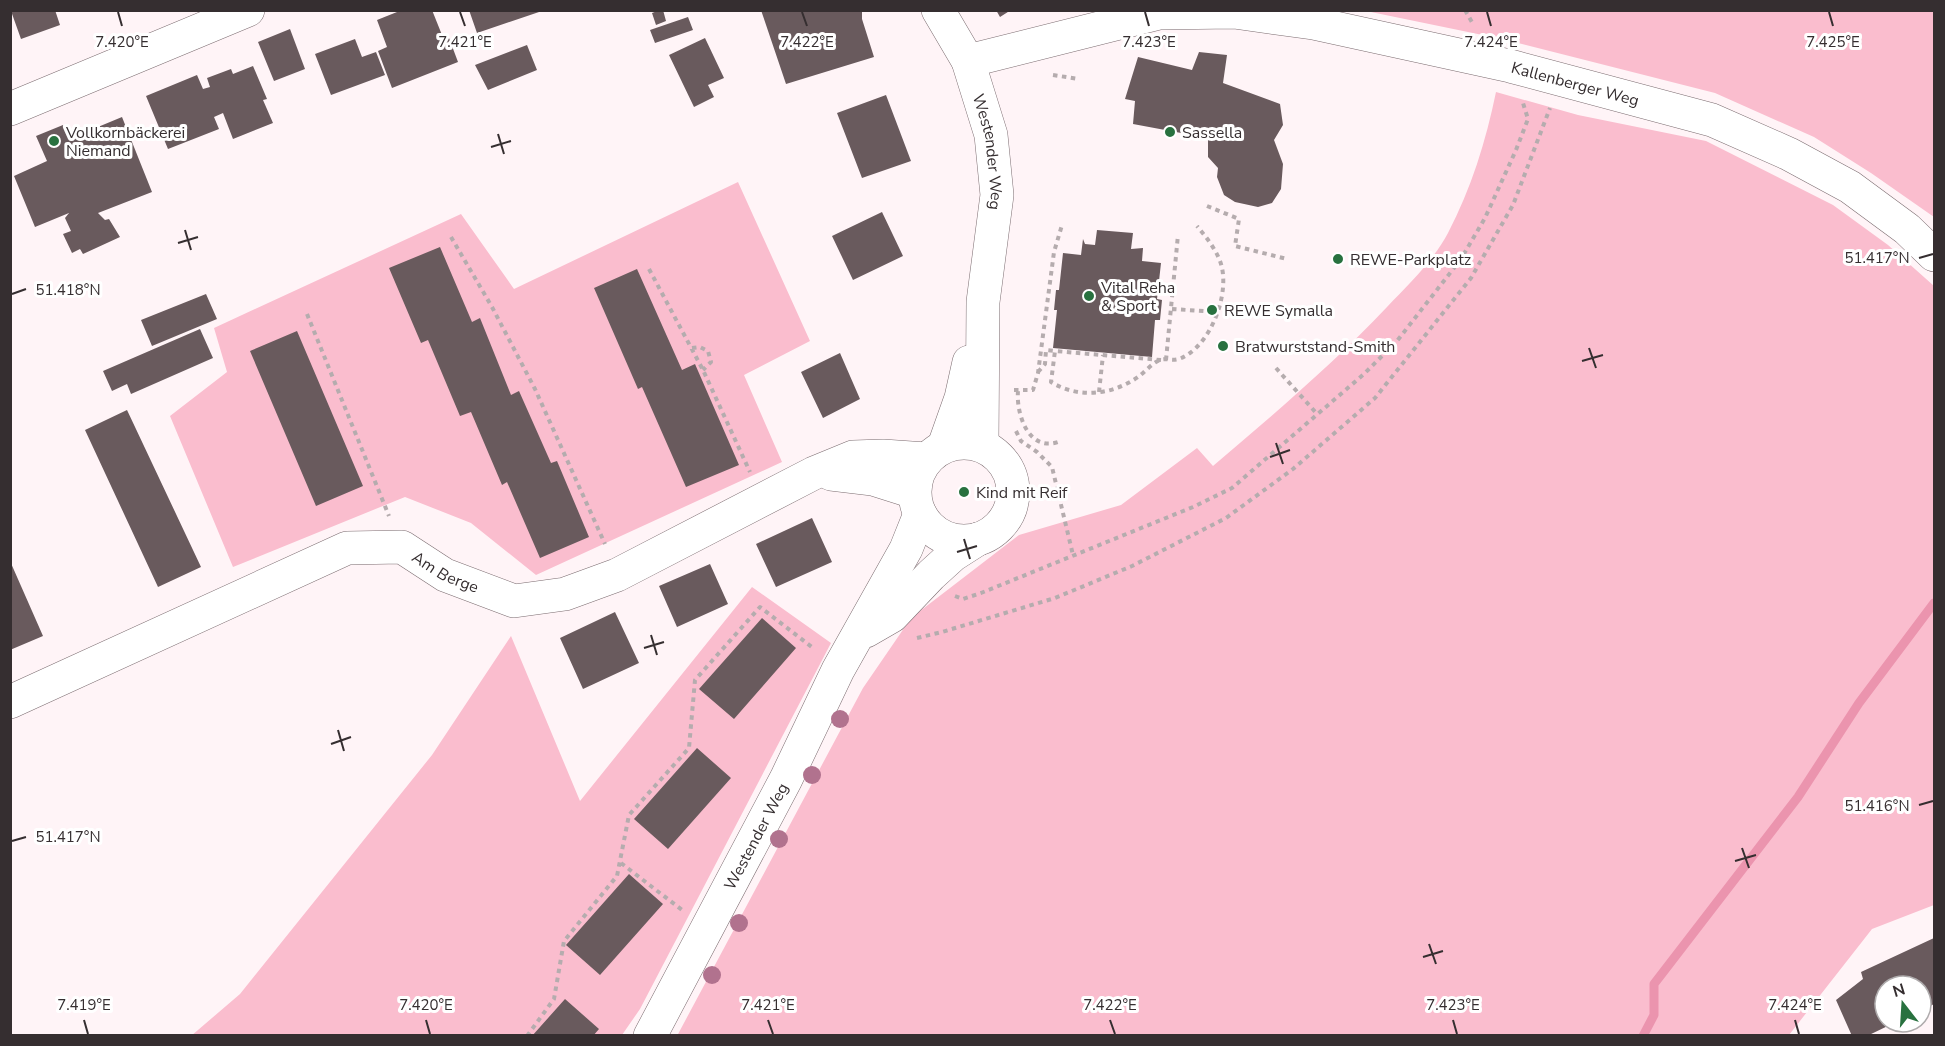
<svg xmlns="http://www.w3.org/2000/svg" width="1945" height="1046" font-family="'Nunito Sans',sans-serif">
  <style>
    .green { fill: #fabdce }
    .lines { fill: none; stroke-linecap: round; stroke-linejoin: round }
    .stream { stroke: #eb94ae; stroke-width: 9 }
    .building { fill: #695a5d }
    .minor-casing { stroke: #7b6c70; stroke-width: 34 }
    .path { stroke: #b5acae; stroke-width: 4; stroke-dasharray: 4.5 4.5; stroke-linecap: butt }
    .minor { stroke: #fff; stroke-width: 33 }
    .tree { fill: #b1728e }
    .ticks { fill: none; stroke: #352e30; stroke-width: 2 }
    .poi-dot { fill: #28713f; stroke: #fff; stroke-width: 2 }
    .labels { text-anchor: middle; stroke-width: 6; stroke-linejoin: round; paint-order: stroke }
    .street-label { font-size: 16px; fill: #352e30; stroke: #fff }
    .poi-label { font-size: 16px; fill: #352e30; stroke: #fff; text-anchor: start }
    .ticks-label { font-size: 15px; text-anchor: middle; fill: #352e30; stroke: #fff; stroke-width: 6; stroke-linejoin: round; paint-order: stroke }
  </style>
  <rect width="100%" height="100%" fill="#fff4f7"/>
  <path class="green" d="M1366 11H1934V217L1871 173 1814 137 1715 93 1502 39Z
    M1496 92 1578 115 1706 141 1833 205 1888 245 1934 286V905L1872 929 1789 1035 677 1036 863 688 911 618 1019 535 1121 505 1197 448 1213 466C1273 415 1333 364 1387 307 1409 284 1433 261 1448 233 1471 189 1486 141 1496 92Z
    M738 182 810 341 744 375 782 462 536 575 471 523 405 497 233 567 170 416 227 372 214 328 461 214 514 289Z
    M752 587 831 643 640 1009 622 1035 191 1036 240 994 432 755 511 636 580 801Z"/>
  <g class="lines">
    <path class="stream" d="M1643 1036 1654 1015V984L1798 797 1859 703 1934 603"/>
  </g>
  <path class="building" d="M55 10 60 25 21 39 11 11Z
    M402 10H432L444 40 449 38 458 62 392 88 378 51 387 47 377 20Z
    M469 10H542V11L477 33Z
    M660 10H663L666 21 656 25 652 13Z
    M761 10H862V19L874 57 786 84Z
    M996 10H1011L1000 17Z
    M688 17 693 30 655 43 650 30Z
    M290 29 305 69 274 81 258 42Z
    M705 38 724 78 708 85 714 97 694 107 669 55Z
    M355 39 362 57 376 52 385 75 331 95 315 54Z
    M527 45 537 70 488 90 475 65Z
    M1199 52 1227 55 1223 83 1280 104 1283 125 1274 140 1283 164 1281 189 1272 203 1258 207 1235 202 1224 195 1217 177 1218 168 1208 157V138L1133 124 1135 101 1125 99 1138 57 1192 70Z
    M253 66 267 99 263 100 273 123 233 139 223 113 214 117 219 129 168 149 146 96 197 75 203 89 210 87 207 78 231 69 233 74Z
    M886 95 911 161 862 178 837 113Z
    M122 117 152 192 98 213 105 220 109 219 120 237 83 254 80 249 72 253 63 234 71 231 65 218 69 213 35 227 14 176 47 161 36 136 63 125 69 139Z
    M882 212 903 256 853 280 832 236Z
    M1097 230 1133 233 1131 249 1143 248 1142 261 1161 263 1157 299 1162 300 1160 320H1155L1152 357 1053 348 1057 310H1054L1056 290H1059L1063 253 1081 255 1083 239 1085 244 1095 245Z
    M440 247 472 322 480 318 511 395 519 391 551 463 557 461 589 537 540 558 507 482 502 485 471 412 460 416 428 340 421 343 389 268Z
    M637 269 682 370 695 364 739 465 686 487 642 387 638 389 594 288Z
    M206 294 217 319 152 346 141 320Z
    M200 329 213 358 131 394 127 384 112 391 103 371Z
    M297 331 363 486 316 506 250 351Z
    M840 353 860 399 823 418 801 372Z
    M127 410 201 567 158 587 85 430Z
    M812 518 832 562 776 587 756 544Z
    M10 561 43 636 10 650Z
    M710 564 728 604 677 627 659 586Z
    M615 612 639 663 583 689 560 638Z
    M762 618 796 648 734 719 699 689Z
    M697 748 731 778 668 849 634 819Z
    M629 874 663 904 600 975 566 945Z
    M1934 938V1004L1921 1011V986H1885V1022H1896L1867 1036H1852L1836 1000 1863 979 1861 972Z
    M565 999 599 1029 593 1036H532Z"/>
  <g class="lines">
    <g class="minor-casing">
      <g id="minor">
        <path id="s1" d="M938 10 968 61 991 135 997 195 983 302 982 445"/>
        <path id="s2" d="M968 61 1159 13 1234 12 1313 23 1510 66 1712 120 1789 154 1850 187 1907 229 1934 255"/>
        <path d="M10 109 248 10"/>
        <circle cx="964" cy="492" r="49"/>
        <path d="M944 446 961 398 969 362"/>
        <path d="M831 474 873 479 914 492"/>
        <path d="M866 631 892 616 931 575 953 555 978 539"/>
        <path id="s3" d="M10 702 347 548 402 547 445 575 514 601 565 594 617 575 814 473 853 457 883 456 926 459"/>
        <path id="s4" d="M650 1036 786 779 838 670 906 549 920 514"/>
      </g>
    </g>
    <path class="path" d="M1465 10 1473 24
      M1053 75 1079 79
      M1207 206 1239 219 1235 246 1287 259
      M451 237 492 307 535 389 605 544
      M649 269 703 370 750 472
      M1172 309 1218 312
      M307 314 389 516
      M692 348 700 347 708 351 711 362 703 370
      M1161 360 1055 351 1051 382C1079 399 1112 395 1138 377 1145 372 1152 363 1160 360 1169 357 1173 364 1187 355 1213 339 1231 290 1220 261 1215 248 1206 237 1197 226
      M1166 360 1178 235
      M1276 368 1318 415
      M1038 372 1045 364 1046 350 1055 351
      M1014 390H1033L1038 373 1054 252 1062 225
      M1018 391C1016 413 1028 452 1058 442
      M1099 392 1103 355
      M1016 431 1021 441 1037 452 1052 467 1073 555
      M955 596 963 599 981 593 1193 507 1232 488 1364 374 1397 341 1461 259 1485 218 1516 150 1528 119 1523 103
      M917 638 942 632 1055 598 1132 566 1226 518 1293 469 1375 398 1471 278 1513 205 1550 108
      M621 863 682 910
      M527 1036 554 999 564 941 617 876 629 815 689 748 695 680 760 607 813 648"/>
    <use href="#minor" class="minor"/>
  </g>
  <g class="tree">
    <circle cx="840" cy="719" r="9"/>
    <circle cx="812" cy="775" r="9"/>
    <circle cx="779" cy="839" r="9"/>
    <circle cx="739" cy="923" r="9"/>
    <circle cx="712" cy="975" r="9"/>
  </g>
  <path class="ticks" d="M118 12 122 26M460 12 465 26M802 12 807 26M1145 12 1149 26M1487 12 1491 26M1829 12 1833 26M498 134 504 154M491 147 511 141M185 230 191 250M178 243 198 237M1919 258 1933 254M12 294 26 289M1589 348 1596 368M1582 361 1603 355M1276 443 1283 464M1270 457 1290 450M964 539 970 559M957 552 977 546M651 635 657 655M644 648 664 642M338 730 344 751M331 744 351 737M1919 805 1933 801M12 841 26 837M1742 848 1749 868M1735 861 1756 855M1429 944 1436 964M1423 957 1443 951M84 1020 88 1034M426 1020 430 1034M768 1020 773 1034M1110 1020 1115 1034M1453 1020 1457 1034M1795 1020 1799 1034"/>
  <g class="poi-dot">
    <circle cx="1170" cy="132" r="6"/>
    <circle cx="54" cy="141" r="6"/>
    <circle cx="1338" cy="259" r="6"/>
    <circle cx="1089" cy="296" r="6"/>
    <circle cx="1212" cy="310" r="6"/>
    <circle cx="1223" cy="346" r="6"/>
    <circle cx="964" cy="492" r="6"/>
  </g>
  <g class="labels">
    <g class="street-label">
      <text dy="6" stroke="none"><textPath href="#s2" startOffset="621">Kallenberger Weg</textPath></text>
      <text dy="6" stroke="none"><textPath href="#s1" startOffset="153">Westender Weg</textPath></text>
      <text dy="6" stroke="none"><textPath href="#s3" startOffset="476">Am Berge</textPath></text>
      <text dy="6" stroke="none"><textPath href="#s4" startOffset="226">Westender Weg</textPath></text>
    </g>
    <g class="poi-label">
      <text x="66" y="138">Vollkornbäckerei<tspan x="66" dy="18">Niemand</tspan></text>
      <text x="1182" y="138">Sassella</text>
      <text x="1350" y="265">REWE-Parkplatz</text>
      <text x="1101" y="293">Vital Reha<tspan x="1101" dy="18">&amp; Sport</tspan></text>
      <text x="1224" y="316">REWE Symalla</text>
      <text x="1235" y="352">Bratwurststand-Smith</text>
      <text x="976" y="498">Kind mit Reif</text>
    </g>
  </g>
  <g class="ticks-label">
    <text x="122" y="47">7.420°E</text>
    <text x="465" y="47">7.421°E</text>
    <text x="807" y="47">7.422°E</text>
    <text x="1149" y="47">7.423°E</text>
    <text x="1491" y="47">7.424°E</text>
    <text x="1833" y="47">7.425°E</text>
    <text x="1877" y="263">51.417°N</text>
    <text x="68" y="295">51.418°N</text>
    <text x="1877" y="811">51.416°N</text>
    <text x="68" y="842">51.417°N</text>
    <text x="84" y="1010">7.419°E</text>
    <text x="426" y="1010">7.420°E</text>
    <text x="768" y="1010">7.421°E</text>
    <text x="1110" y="1010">7.422°E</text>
    <text x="1453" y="1010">7.423°E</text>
    <text x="1795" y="1010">7.424°E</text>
  </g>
  <rect width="1945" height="1046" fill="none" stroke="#352e30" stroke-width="24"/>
  <g transform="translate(1903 1004) rotate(343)"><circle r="28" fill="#ffffff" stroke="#aeabac" stroke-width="1.5"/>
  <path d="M0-4.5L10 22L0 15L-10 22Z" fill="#28713f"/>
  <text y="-9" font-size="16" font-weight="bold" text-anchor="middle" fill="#352e30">N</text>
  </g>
</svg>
